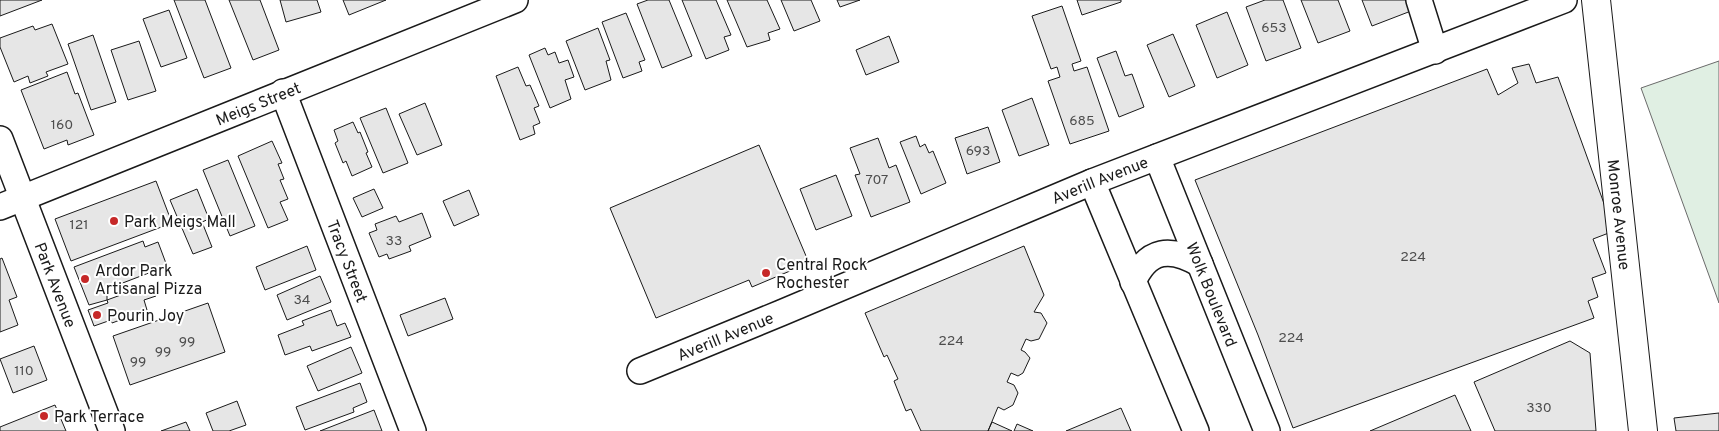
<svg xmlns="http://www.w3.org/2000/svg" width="1719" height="431" font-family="Overpass,sans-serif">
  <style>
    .green { fill: #e0efe3; stroke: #6a6a6a }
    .building { fill: #e6e6e6; stroke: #1a1a1a }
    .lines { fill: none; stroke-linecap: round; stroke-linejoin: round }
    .minor-casing { stroke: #1a1a1a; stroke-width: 28 }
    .major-casing { stroke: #1a1a1a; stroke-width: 30 }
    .minor { stroke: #fff; stroke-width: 25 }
    .major { stroke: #fff; stroke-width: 28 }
    .poi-dot { fill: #c62828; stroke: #fff; stroke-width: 2 }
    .labels { text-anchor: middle; stroke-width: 4; stroke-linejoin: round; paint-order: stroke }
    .number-label { font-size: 14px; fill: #4d4d4d }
    .street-label { font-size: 16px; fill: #1a1a1a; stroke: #fff }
    .poi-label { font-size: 16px; fill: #1a1a1a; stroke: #fff; text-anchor: start }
  </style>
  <rect width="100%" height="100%" fill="#fff"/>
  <path class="green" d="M1719 61V303L1641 88Z"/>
  <path class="building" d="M0 0H42L0 16Z
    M174 0H205L231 68 204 78Z
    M229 0H260L279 50 253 60Z
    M280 0H317L321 12 286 22Z
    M343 0H386L349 15Z
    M648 0H669L692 56 662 68 637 4Z
    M682 0H716L731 35 724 37 729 50 706 59Z
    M727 0H767L780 29 768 33 770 40 747 47Z
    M781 0H811L820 21 794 31Z
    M837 0H860L840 7Z
    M1077 0H1121V2L1082 15Z
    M1265 0H1283L1301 48 1266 61 1246 7Z
    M1301 0H1338L1350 31 1318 43Z
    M1362 0H1406L1411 11 1372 26Z
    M1062 6 1081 61 1072 64 1074 71 1087 67 1109 131 1070 144 1048 81 1060 77 1057 67 1051 69 1032 16Z
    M169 10 187 58 161 67 143 19Z
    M1227 12 1248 65 1217 78 1196 25Z
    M626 13 645 60 639 62 642 71 623 78 602 22Z
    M52 24 68 64 46 72 48 76 30 83 28 76 14 82 0 47V38L33 26 35 30Z
    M598 28 610 60 606 61 611 80 585 90 566 41Z
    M1173 34 1195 86 1169 97 1147 45Z
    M93 35 116 102 91 110 68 44Z
    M889 36 899 62 866 75 856 50Z
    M139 41 156 91 128 100 111 50Z
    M545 48 548 55 555 52 559 63 568 60 574 77 565 80 571 99 550 108 529 55Z
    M1116 51 1125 76 1132 74 1144 107 1119 117 1097 58Z
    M1529 64 1536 83 1558 77 1614 231 1593 239 1606 273 1592 278 1598 297 1588 301 1594 318 1293 428 1258 335 1195 180 1487 69 1498 95 1518 83 1512 68Z
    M518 67 526 86 530 85 539 106 534 108 540 123 533 126 535 134 520 140 496 76Z
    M67 72 75 94 78 93 94 135 68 145 67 140 44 149 21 90Z
    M1032 98 1049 145 1019 156 1002 110Z
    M425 103 442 145 417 155 399 114Z
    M386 108 408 163 383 173 360 118Z
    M353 122 358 133 360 132 368 152 366 153 372 167 352 176 346 161 343 163 335 143 338 141 334 130Z
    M988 127 1000 162 967 174 955 138Z
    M916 136 920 147 925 144 929 153 933 151 946 183 921 194 900 142Z
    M878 138 889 168 896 165 910 202 871 217 855 175 860 174 850 148Z
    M272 141 282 163 278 164 284 179 280 180 288 199 280 202 288 220 268 228 238 156Z
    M759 145 809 263 752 287 749 280 656 318 610 208Z
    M228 160 255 226 230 236 203 170Z
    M836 175 852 216 816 230 800 189Z
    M156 181 172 223 71 261 55 219Z
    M197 189 209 219 202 222 212 247 193 254 170 200Z
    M374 189 383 208 362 217 353 198Z
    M469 190 479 215 454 226 443 201Z
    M422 213 431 237 409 246 411 251 389 259 387 254 379 257 369 233 377 230 375 224 396 216 399 222Z
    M143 241 145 247 158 242 167 266 107 289V300L89 305 74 267Z
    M307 246 316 270 265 290 256 267Z
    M1024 246 1044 295 1034 312 1041 313 1047 323 1039 339 1031 341 1026 339 1021 350 1025 352 1030 358 1023 373 1018 376 1011 373 1007 382 1014 385 1018 393 1013 405 1004 410 998 407 988 431H921L911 409 906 411 894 381 898 379 887 355 884 357 865 313Z
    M2 258 17 297 9 300 18 325 0 332V259Z
    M320 276 331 302 287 320 277 295Z
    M151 284 156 296 144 300 147 310 112 323 111 320 94 326 88 310 108 303 107 300Z
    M445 298 453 319 408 336 400 315Z
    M208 303 225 352 130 385 113 336Z
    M331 310 337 326 345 323 351 337 312 351 310 346 285 355 278 335 304 325 302 321Z
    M1570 341 1590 353 1596 431H1495L1474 382Z
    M34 346 47 380 13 393 0 359Z
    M351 347 362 373 318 391 307 366Z
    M360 383 367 402 353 408 354 412 305 430 296 407Z
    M1455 395 1471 431H1370Z
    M237 401 246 425 229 431H213L206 413Z
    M55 405 66 431H0V427Z
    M1121 408 1131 431H1066Z
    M374 410 382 431H320Z
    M1719 413V431H1676L1674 418Z
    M186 422 190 431H161Z
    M992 422 1012 431H988Z
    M1017 424 1033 431H1014Z"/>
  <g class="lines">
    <g class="minor-casing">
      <g id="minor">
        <path d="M1419 0 1435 51"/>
        <path id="s1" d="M283 92 413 431"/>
        <path id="s2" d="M0 139 112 431"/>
        <path id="s3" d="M1157 157 1267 431"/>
        <path d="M1092 182 1196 431"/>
        <path id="s4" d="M0 207 515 0"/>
        <path d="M1133 282C1148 248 1171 247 1200 264"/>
        <path id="s5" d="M640 371 781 313 1092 182 1564 0"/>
      </g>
    </g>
    <g class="major-casing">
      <g id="major">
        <path id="s6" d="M1596 0 1643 431"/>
      </g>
    </g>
    <use href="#minor" class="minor"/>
    <use href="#major" class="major"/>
  </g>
  <g class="poi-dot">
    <circle cx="114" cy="221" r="5"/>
    <circle cx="766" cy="273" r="5"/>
    <circle cx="85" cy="279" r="5"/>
    <circle cx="97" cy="315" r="5"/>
    <circle cx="44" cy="416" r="5"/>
  </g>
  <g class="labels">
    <g class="number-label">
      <text x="1274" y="32">653</text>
      <text x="1082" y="125">685</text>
      <text x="62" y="129">160</text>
      <text x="978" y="155">693</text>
      <text x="877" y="184">707</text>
      <text x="79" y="229">121</text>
      <text x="394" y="245">33</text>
      <text x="1413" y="261">224</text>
      <text x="302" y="304">34</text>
      <text x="1291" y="342">224</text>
      <text x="951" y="345">224</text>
      <text x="187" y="346">99</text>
      <text x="163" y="356">99</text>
      <text x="138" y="366">99</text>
      <text x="24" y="375">110</text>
      <text x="1539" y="412">330</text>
    </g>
    <g class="street-label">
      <text dy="6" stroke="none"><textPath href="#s4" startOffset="278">Meigs Street</textPath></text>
      <text dy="6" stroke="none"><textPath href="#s5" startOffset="498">Averill Avenue</textPath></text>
      <text dy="6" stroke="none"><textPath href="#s6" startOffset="216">Monroe Avenue</textPath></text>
      <text dy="6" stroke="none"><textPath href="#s1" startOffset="181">Tracy Street</textPath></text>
      <text dy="6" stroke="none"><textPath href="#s2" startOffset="156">Park Avenue</textPath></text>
      <text dy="6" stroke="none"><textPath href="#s3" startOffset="148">Wolk Boulevard</textPath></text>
      <text dy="6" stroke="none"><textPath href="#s5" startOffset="92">Averill Avenue</textPath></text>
    </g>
    <g class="poi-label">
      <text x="124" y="227">Park Meigs Mall</text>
      <text x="776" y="270">Central Rock<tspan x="776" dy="18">Rochester</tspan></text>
      <text x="95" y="276">Ardor Park<tspan x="95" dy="18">Artisanal Pizza</tspan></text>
      <text x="107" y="321">Pourin Joy</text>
      <text x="54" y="422">Park Terrace</text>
    </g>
  </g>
</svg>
